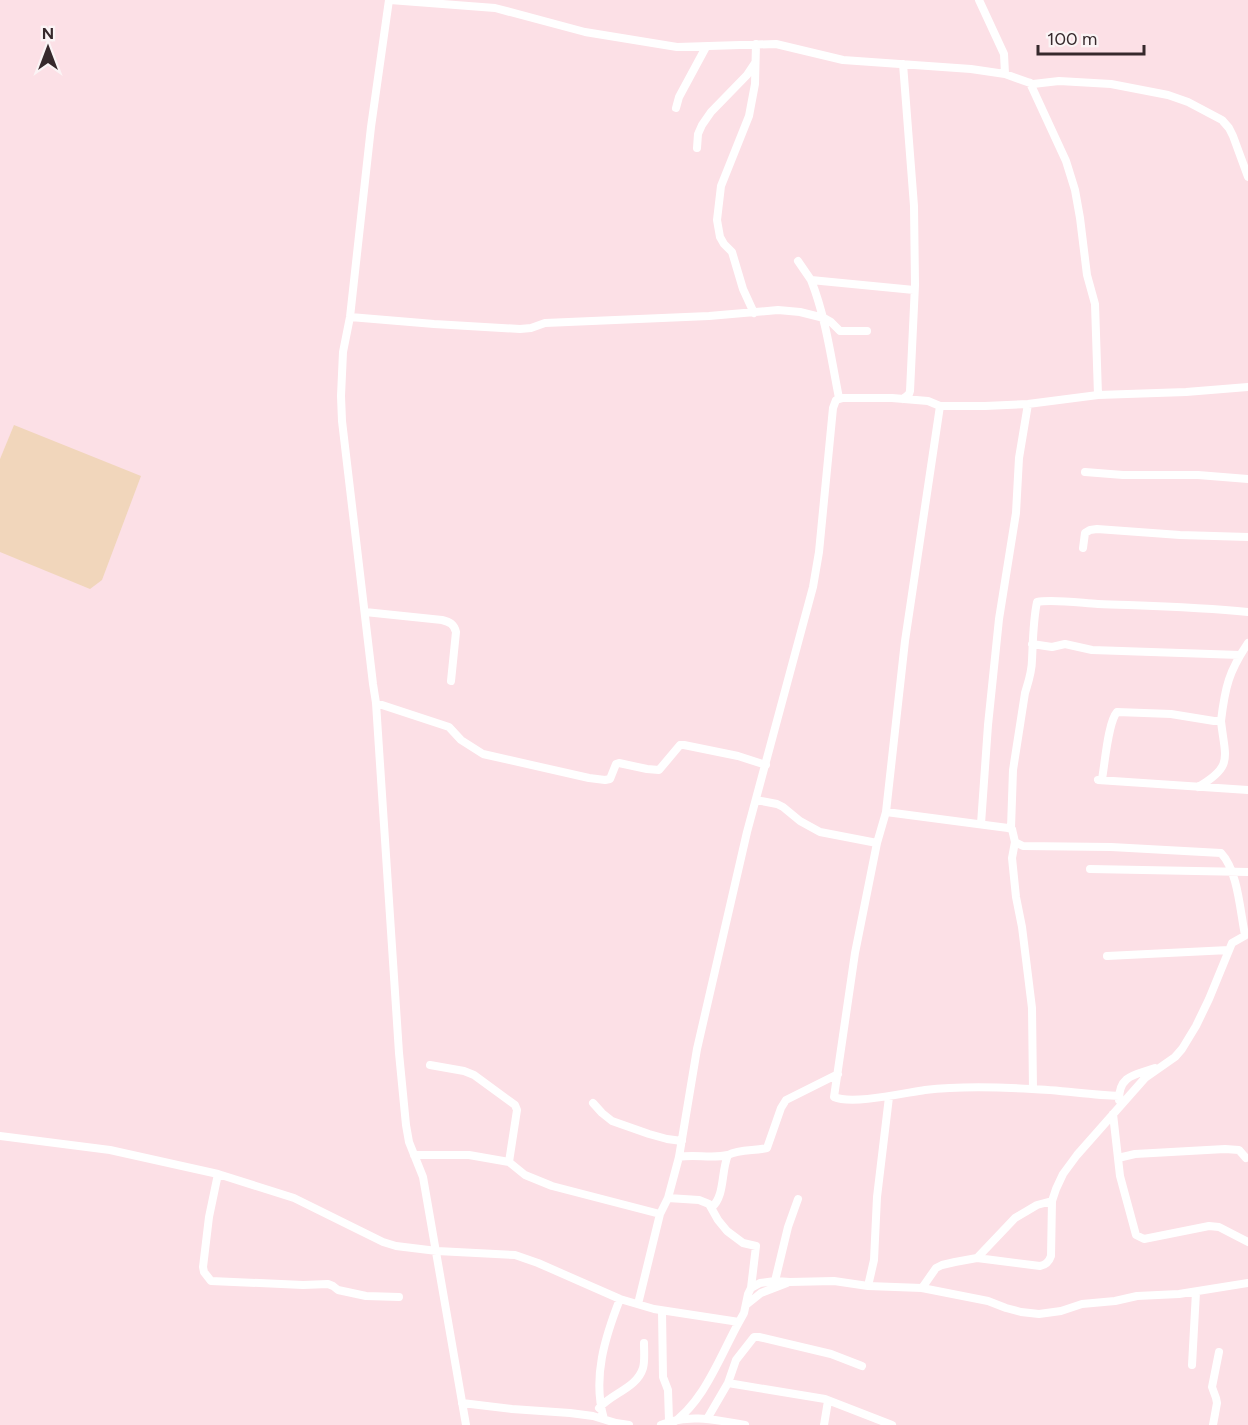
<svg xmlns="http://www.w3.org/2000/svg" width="1248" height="1425" font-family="Figtree,sans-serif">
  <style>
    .green { fill: #f1d6bb }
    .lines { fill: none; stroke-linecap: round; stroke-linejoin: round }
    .street { stroke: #fff; stroke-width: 8 }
  </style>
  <rect width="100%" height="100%" fill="#fce0e6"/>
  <path class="green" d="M14 425 141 476 102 580 90 589 0 552V459Z"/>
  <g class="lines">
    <path class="street" d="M389 0 371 127 350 317 343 352 341 396 342 421 373 684 376 703 399 1053 406 1125 409 1142 423 1177 466 1425
      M390 0 495 8 585 32 677 47 776 44 843 60 971 69 1005 74 1033 84 1059 81 1111 84 1168 95 1188 102 1222 120 1229 128 1233 136 1248 177
      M979 0 1004 54 1005 74
      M1030 83 1066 161 1075 190 1080 218 1087 275 1095 304 1098 395
      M676 108 679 97 706 47
      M697 148 698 134 702 125 711 112 747 75 755 63
      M798 261 811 280 914 290
      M811 280C826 318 831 358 839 398
      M754 313 743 289 732 252 724 244 720 237 717 220 721 186 749 116 755 84 756 44
      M350 317 434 324 520 329 531 328 545 323 709 316 778 310 800 312 824 318 831 322 840 331H867
      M903 399 909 394 910 391 915 285 914 206 903 64
      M940 406 905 641 886 812 877 843 855 953 834 1097C852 1105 904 1093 925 1090 959 1086 997 1087 1032 1089 1061 1090 1090 1095 1119 1096
      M1085 472 1123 475H1198L1248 479
      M1083 548 1085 533 1090 530 1097 529 1180 535 1248 537
      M365 612 442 620C450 622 454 624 456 632L451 681
      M1248 643C1229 671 1225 687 1221 721H1214L1171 714 1117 712C1108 722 1105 763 1102 779L1098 780 1248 790
      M1032 644 1052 647 1065 644 1092 650 1240 655
      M376 703 449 727 461 740 483 754 589 778 605 780 610 779 616 764 619 763 647 769 659 770 680 745H684L738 756 766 765
      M1198 787C1234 766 1225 758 1221 721
      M756 800 777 804 783 807 800 821 820 832 877 843
      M886 812 1008 828 1012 829 1015 842 1023 846 1111 847 1221 853C1238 871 1240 911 1245 935
      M981 824 988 725 999 619 1016 513 1019 458 1028 404
      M1011 828 1013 770 1025 693C1028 683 1032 672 1032 660 1033 641 1033 621 1037 602 1052 599 1081 603 1098 604 1148 606 1198 607 1248 612
      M1015 842 1012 858 1016 897 1022 927 1032 1008 1033 1089
      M1090 869 1248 872
      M1107 956 1229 950
      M430 1065 464 1071 474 1075 515 1105 517 1110 509 1162
      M1119 1100C1119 1075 1135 1075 1155 1068
      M593 1103 602 1113 612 1121 649 1134 667 1139 682 1141
      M1113 1114 1120 1176 1136 1235 1144 1239 1209 1226 1219 1227 1248 1242
      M0 1136 110 1150 218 1174 294 1198 383 1242 396 1246 437 1251 515 1255 538 1263 620 1299 654 1309 739 1322 744 1313 748 1294 751 1288 760 1283 775 1281 790 1282 834 1281 868 1286 922 1288 988 1301 1006 1308 1021 1312 1039 1314 1061 1311 1082 1304 1115 1301 1137 1296 1179 1294 1248 1283
      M414 1155H469L509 1162 525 1175 552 1186 660 1214
      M679 1157C695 1154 712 1159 728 1155
      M1118 1158 1135 1154 1225 1149 1239 1150 1246 1158
      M218 1174 209 1217 203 1267 204 1272 211 1281 303 1285 328 1284 333 1286 338 1290 366 1296 399 1297
      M668 1198 699 1200 709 1204 718 1220 727 1231 743 1243 756 1246 751 1288
      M712 1207C725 1196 721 1171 728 1155 740 1149 754 1151 767 1148L781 1108 786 1100 838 1074
      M977 1258 1015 1218 1037 1205 1052 1201
      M775 1281 788 1227 798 1199
      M868 1286 874 1260 877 1197 889 1097
      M922 1288 936 1268 942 1265 955 1262 977 1258 1040 1266C1046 1265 1049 1262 1051 1256L1052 1201 1056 1189 1063 1174 1077 1155 1145 1078 1175 1057 1182 1049 1196 1026 1209 999 1232 943 1248 934
      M638 1304 660 1214 668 1198 679 1157 697 1049 747 832 813 587 819 552 833 408 836 400 843 398H892L928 401 940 406H985L1028 404 1098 395 1186 392 1248 387
      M746 1305 761 1293 787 1283
      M662 1311 663 1377 668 1390 669 1421
      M1192 1365 1196 1292
      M728 1383 825 1399 892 1425
      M462 1403 512 1409 570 1413 593 1416 616 1423 629 1425
      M599 1408C612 1393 637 1388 643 1368 645 1361 644 1351 644 1343
      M604 1419C592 1378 605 1337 620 1299
      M707 1419 728 1383 736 1360 754 1337H759L831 1354 862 1366
      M661 1425C687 1413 717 1420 745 1425
      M670 1425C704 1403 720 1356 739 1322
      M824 1425 828 1401
      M1213 1425 1217 1403 1216 1398 1212 1387 1219 1352"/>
  </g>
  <g transform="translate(48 48)" stroke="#fbf4f5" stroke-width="4.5" paint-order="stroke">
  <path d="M0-4.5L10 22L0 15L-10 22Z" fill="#36292c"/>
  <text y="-9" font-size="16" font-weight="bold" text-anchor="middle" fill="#36292c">N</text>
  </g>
  <path d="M1038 45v9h106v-9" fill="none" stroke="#36292c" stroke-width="3"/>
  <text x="1047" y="45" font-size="18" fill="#36292c" stroke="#fbf4f5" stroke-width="4.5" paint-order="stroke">100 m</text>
</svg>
